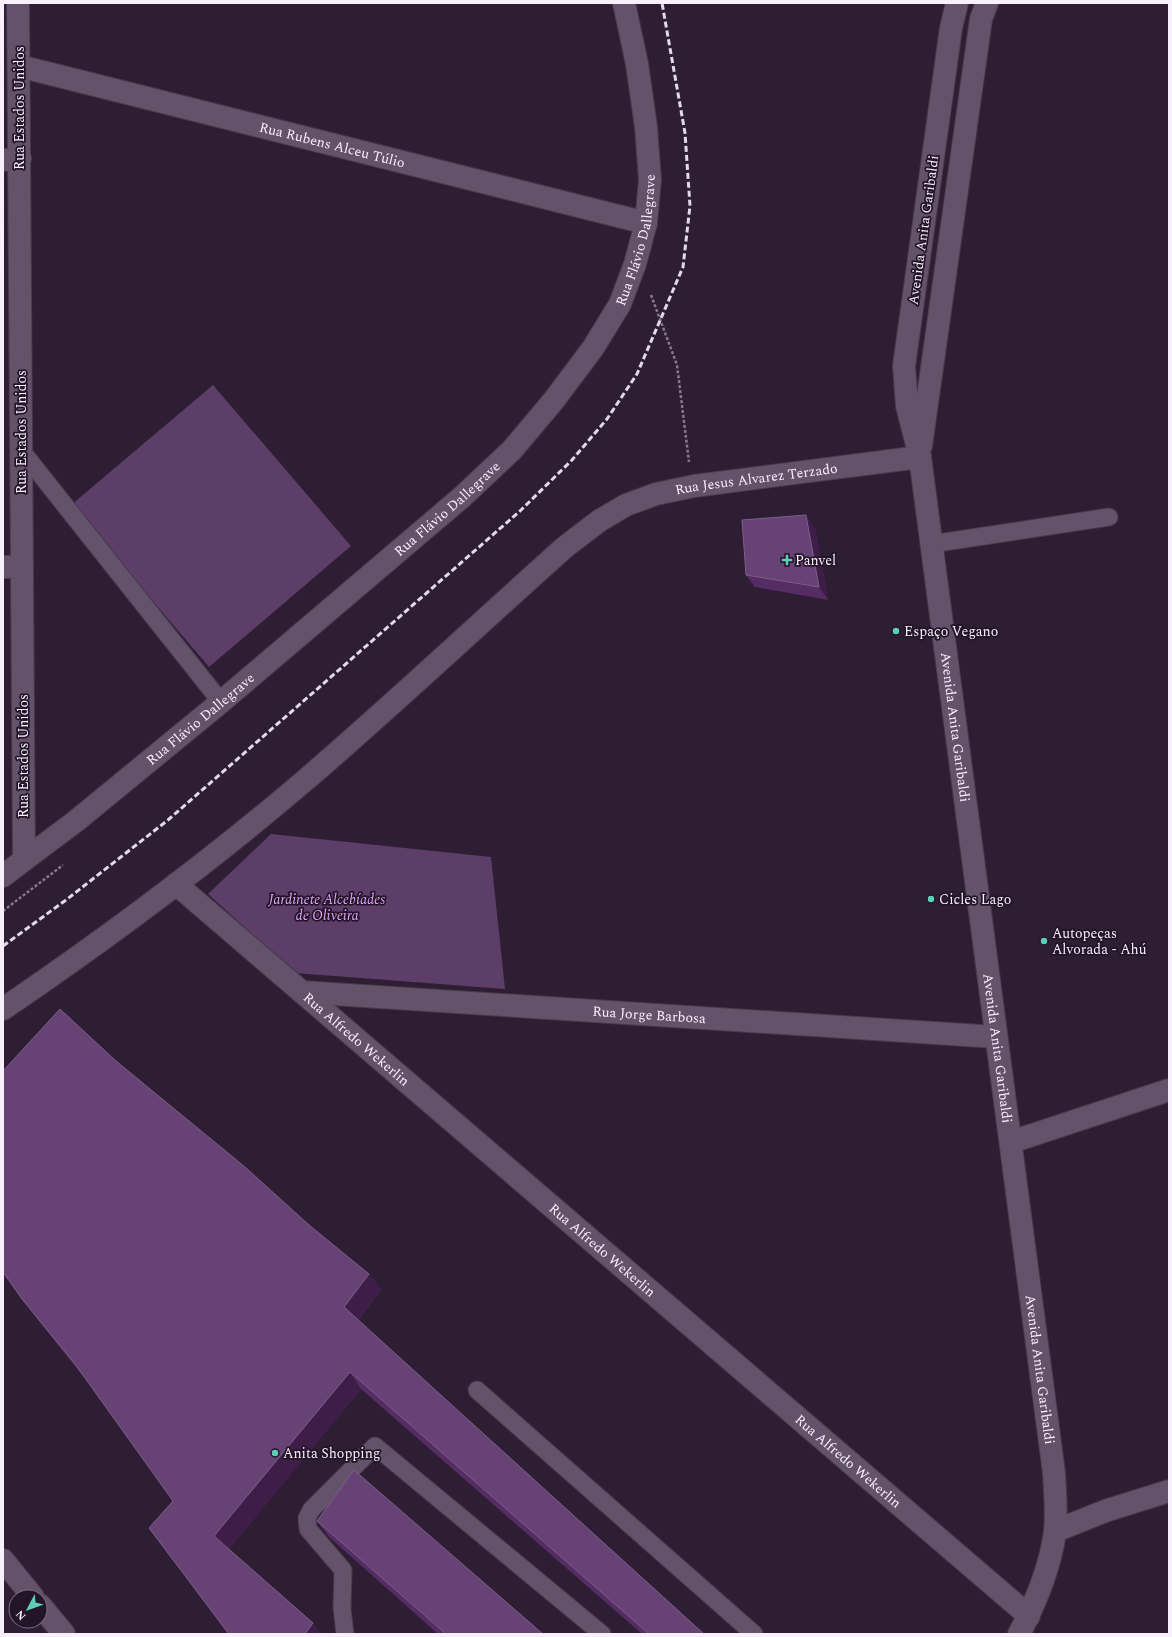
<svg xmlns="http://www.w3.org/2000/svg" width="1172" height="1637" font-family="Spectral,serif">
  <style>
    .park { fill: #5d3e68 }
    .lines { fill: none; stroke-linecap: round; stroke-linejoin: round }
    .lane-casing { stroke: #473a4c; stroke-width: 19 }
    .street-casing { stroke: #473a4c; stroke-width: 24 }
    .secondary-casing { stroke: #473a4c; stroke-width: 24 }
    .path { stroke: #86798b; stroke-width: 2.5; stroke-dasharray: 3 2; stroke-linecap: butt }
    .lane { stroke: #635269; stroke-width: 17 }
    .street { stroke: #635269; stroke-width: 22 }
    .secondary { stroke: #635269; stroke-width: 22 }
    .rail { stroke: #e3d9e7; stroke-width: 3; stroke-dasharray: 6 3; stroke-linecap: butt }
    .wall { fill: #552d64 }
    .shaded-wall { fill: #3e1e49 }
    .building { fill: #674274; stroke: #7e5d8a }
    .poi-dot { fill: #5cceba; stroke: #231528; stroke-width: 1.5 }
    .labels { text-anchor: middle; stroke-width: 3.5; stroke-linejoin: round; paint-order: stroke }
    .street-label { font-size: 14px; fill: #f9effd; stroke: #231528 }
    .poi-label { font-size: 14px; fill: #f9effd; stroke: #231528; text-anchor: start }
    .park-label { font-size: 14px; font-style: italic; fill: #e3a4fb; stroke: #231528 }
  </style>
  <rect width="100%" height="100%" fill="#2d1e33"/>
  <path class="park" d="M213 385 351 546 209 667 71 505Z
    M271 834 491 857 505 989 295 973 208 894Z"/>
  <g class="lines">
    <g class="lane-casing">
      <path id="lane" d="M21 450 221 702
        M931 544 1109 517
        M477 1390 754 1634
        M345 1634 342 1608 343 1570 308 1529 307 1518 311 1510 375 1446 602 1634"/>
    </g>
    <g class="street-casing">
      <g id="street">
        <path id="s1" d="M19 66 646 223"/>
        <path d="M3 160 20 159"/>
        <path d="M3 567H22"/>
        <path id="s2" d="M24 860 76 821 221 702 462 497 512 450 554 400 593 348 620 304 635 264 646 223 650 180 646 127 637 64 624 3"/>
        <path id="s3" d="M176 884 1029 1616"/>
        <path id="s4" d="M302 992 996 1037"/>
        <path d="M1011 1142 1169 1090"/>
        <path d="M1055 1531 1108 1510 1169 1491"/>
        <path d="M3 1560 33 1597"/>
        <path d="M40 1605 64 1634"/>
      </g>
    </g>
    <g class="secondary-casing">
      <g id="secondary">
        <path id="s5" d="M957 3 951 28 904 366 907 406 920 457 1054 1473C1055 1492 1057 1513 1055 1532 1050 1568 1036 1602 1019 1634"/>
        <path d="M921 446 981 19 987 3"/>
        <path d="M3 876 24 860 18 3"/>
        <path id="s6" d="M3 1009C109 937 212 860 309 777 396 702 480 623 565 547L599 521 626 505 656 494 694 486 920 457"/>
      </g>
    </g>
    <path class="path" d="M651 295 677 365 689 462
      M3 911 63 865"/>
    <use href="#lane" class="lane"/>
    <use href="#street" class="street"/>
    <use href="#secondary" class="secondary"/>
    <path class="rail" d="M3 946 66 900 168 820 520 511 572 460 607 419 637 374 683 267 690 206 685 133 662 3"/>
  </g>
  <path class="wall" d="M815 528 828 600 755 587 746 575Z
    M116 1061 309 1225 369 1274 381 1290 358 1320 704 1634H642L361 1389 229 1549 321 1634H228L161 1544 149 1528 173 1501 87 1381 34 1315 3 1273V1071Z
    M317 1521 543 1634H438L329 1537Z"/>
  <path class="shaded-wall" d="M806 515 815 528 828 600 819 587Z
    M369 1274 381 1290 355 1323 344 1307Z
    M350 1372 361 1389 226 1553 214 1536Z
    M313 1623 321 1634H305Z"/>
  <path class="building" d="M806 515 819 587 746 575 742 520Z
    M60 1009 116 1061 245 1167 309 1225 369 1274 344 1307 704 1634H649L350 1372 214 1536 313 1623 305 1634H229L149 1528 173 1501 75 1364 22 1299 3 1272V1071Z
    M354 1470 543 1634H446L317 1521Z"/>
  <g class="poi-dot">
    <path d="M785 554h4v4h4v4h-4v4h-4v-4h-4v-4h4z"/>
    <circle cx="896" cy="631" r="4"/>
    <circle cx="931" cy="899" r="4"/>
    <circle cx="1044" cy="941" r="4"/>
    <circle cx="275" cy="1453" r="4"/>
  </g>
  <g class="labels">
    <g class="street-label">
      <text transform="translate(19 108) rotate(-90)" y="5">Rua Estados Unidos</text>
      <text dy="5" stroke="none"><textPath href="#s1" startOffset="323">Rua Rubens Alceu Túlio</textPath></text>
      <text transform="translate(923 230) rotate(-82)" y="5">Avenida Anita Garibaldi</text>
      <text dy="5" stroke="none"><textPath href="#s2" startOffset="886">Rua Flávio Dallegrave</textPath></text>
      <text transform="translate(21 432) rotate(-90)" y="5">Rua Estados Unidos</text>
      <text dy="5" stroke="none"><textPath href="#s6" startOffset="936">Rua Jesus Alvarez Terzado</textPath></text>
      <text dy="5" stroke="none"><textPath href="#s2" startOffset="550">Rua Flávio Dallegrave</textPath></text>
      <text dy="5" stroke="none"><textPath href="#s2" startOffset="226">Rua Flávio Dallegrave</textPath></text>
      <text dy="5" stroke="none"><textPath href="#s5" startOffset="732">Avenida Anita Garibaldi</textPath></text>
      <text transform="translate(23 756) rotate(-90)" y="5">Rua Estados Unidos</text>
      <text dy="5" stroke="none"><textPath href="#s4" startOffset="348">Rua Jorge Barbosa</textPath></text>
      <text dy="5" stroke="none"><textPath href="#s3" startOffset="238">Rua Alfredo Wekerlin</textPath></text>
      <text dy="5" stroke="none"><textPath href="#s5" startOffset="1056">Avenida Anita Garibaldi</textPath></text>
      <text dy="5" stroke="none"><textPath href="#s3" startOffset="562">Rua Alfredo Wekerlin</textPath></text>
      <text dy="5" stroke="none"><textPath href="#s5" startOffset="1380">Avenida Anita Garibaldi</textPath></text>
      <text dy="5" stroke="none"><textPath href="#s3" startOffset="886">Rua Alfredo Wekerlin</textPath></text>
    </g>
    <g class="poi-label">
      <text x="795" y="565">Panvel</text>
      <text x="904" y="636">Espaço Vegano</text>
      <text x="939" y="904">Cicles Lago</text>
      <text x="1052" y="938">Autopeças<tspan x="1052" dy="16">Alvorada - Ahú</tspan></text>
      <text x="283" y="1458">Anita Shopping</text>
    </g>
    <g class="park-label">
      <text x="327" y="904">Jardinete Alcebíades<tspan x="327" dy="16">de Oliveira</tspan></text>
    </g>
  </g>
  <rect width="1172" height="1637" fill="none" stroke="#f9effd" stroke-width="8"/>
  <g transform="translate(28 1609) rotate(229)"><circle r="19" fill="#231528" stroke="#796c7d"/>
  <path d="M0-3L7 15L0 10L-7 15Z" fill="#5cceba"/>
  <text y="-6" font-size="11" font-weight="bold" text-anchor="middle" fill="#f9effd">N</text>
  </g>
</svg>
